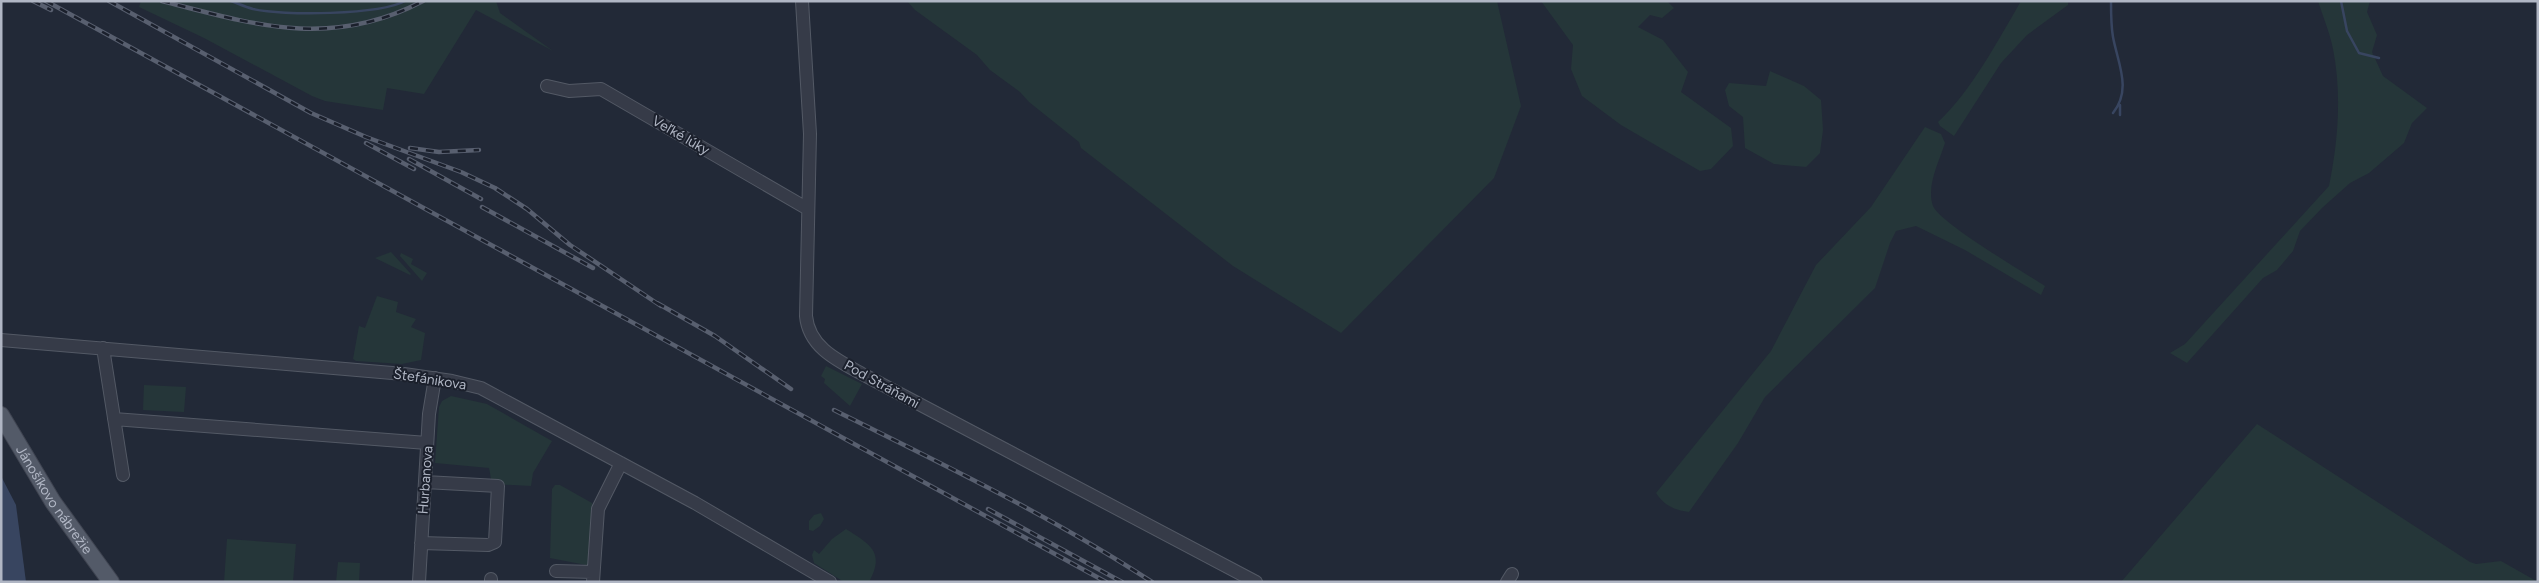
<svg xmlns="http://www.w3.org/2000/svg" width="2539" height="583" font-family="Figtree,sans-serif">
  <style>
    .green { fill: #253639 }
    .water { fill: #384560 }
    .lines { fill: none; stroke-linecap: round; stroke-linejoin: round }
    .stream { stroke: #384560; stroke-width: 2.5 }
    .minor-casing { stroke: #535965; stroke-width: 14 }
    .major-casing { stroke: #3f4451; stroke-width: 18 }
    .minor { stroke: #363b48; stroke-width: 12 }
    .major { stroke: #535a68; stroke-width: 16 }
    .rail-casing { stroke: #585f6f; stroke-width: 4.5 }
    .rail { stroke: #1b202c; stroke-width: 2.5; stroke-dasharray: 8; stroke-linecap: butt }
    .labels { text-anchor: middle; stroke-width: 4; stroke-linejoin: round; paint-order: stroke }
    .street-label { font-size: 14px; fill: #b0b6c4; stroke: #1b202c }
  </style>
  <rect width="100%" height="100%" fill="#222937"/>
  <path class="green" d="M141 1H496L500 13 553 51 476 10 424 94 387 88 383 110 325 101 312 96 204 38 139 7Z
    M907 1H1497L1521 106 1494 178 1341 333 1233 266 1081 148 1079 142 1029 102 1020 92 990 70 977 55 915 10Z
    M1541 1H1667L1674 8 1662 18 1650 15 1638 27 1663 40 1688 72 1681 92 1731 128 1733 146 1711 169 1700 171 1621 125 1582 96 1571 69 1573 45Z
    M2021 1H2068V5L2027 35 2001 63 1954 136 1940 126 1938 122C1970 93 1999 39 2021 1Z
    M2318 1H2370L2367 12 2377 35 2372 52 2383 76 2427 108 2412 123 2404 143 2369 173 2350 183 2322 208 2300 231 2293 251 2277 270 2263 278 2187 363 2170 353 2185 344 2329 186C2338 142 2342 94 2333 49 2330 33 2323 17 2318 1Z
    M1770 71 1804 86 1821 100 1823 130 1820 153 1806 167 1774 164 1745 148 1743 117 1729 106 1725 90 1729 83 1766 86Z
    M1925 127 1941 134 1945 143C1939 162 1926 186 1933 206 1940 223 2025 273 2045 286L2041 295 1965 250 1916 226 1896 231 1890 243 1875 288 1765 397 1738 443 1689 512C1674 510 1665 506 1656 493L1771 351 1816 265 1871 207Z
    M391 252 411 274 410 275 375 258Z
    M401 253 413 259 411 264 427 273 422 281 400 256Z
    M377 296 398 302 396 312 416 319 411 327 425 333 421 360 402 364 356 361 353 359 359 326 365 328Z
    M826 366 862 384 850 406 824 383 825 379 821 376Z
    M144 385 186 387 184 412 143 410Z
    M451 396 487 404 552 441 533 473 531 486 492 484 489 468 435 463 439 407 442 401Z
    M2257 424 2470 562 2476 564 2501 561 2538 582H2121Z
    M555 485H560L592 503 595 508 590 564 586 565 550 558 552 489Z
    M821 513 824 519 820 526 813 531 809 530V521L814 515Z
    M846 529C871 545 885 552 869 582H844L814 563 812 555 814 550 819 554 832 539Z
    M227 539 296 544 293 582H224Z
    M338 562 360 563 359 582H336Z"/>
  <path class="water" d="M1 476 16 505 26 582H1Z"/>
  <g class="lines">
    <path class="stream" d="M231 1C239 4 246 7 253 9 282 16 380 15 405 1
      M2111 1C2111 13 2111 26 2113 37 2118 64 2132 89 2113 113
      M2341 1 2347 31 2359 53 2379 58
      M2120 105V115"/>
    <g class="minor-casing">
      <path id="minor" d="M802 1 810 134 806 316C809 349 841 362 866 376L1256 582
        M547 86 569 91 601 89 808 209
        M1 340 404 374 452 381 481 388 695 503 830 582
        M103 348 123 475
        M114 419 427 443
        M421 543 488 545 495 542 498 486 425 482
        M556 571 593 572
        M419 582 429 414 435 378
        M491 582V579
        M593 582 598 509 621 463
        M1507 582 1512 574"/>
    </g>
    <g class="major-casing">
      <g id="major">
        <path id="s1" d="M1 415 53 502 111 582"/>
      </g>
    </g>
    <use href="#minor" class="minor"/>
    <use href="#major" class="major"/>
    <g class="rail-casing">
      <path id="rail" d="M33 1 51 10
        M46 1 1106 582
        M109 1 311 113 366 137 461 172 495 188 527 209 570 245 661 306
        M162 1C255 25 332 49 423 1
        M366 143 414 169
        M410 148 439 152 479 150
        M409 159 481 199
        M482 207 593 268
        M657 303 715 336 791 389
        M834 410C942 464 1051 516 1152 582
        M988 509 1122 582"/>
    </g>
    <use href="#rail" class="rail"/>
  </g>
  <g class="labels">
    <g class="street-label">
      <text transform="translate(681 135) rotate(30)" y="5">Veľké lúky</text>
      <text transform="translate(430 379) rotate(9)" y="5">Štefánikova</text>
      <text transform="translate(882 384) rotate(29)" y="5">Pod Stráňami</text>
      <text transform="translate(425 480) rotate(-86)" y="5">Hurbanova</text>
      <text dy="5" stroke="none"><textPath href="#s1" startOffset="100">Jánošíkovo nábrežie</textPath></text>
    </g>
  </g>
  <rect width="2539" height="583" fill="none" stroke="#b0b6c4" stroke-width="5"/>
</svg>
